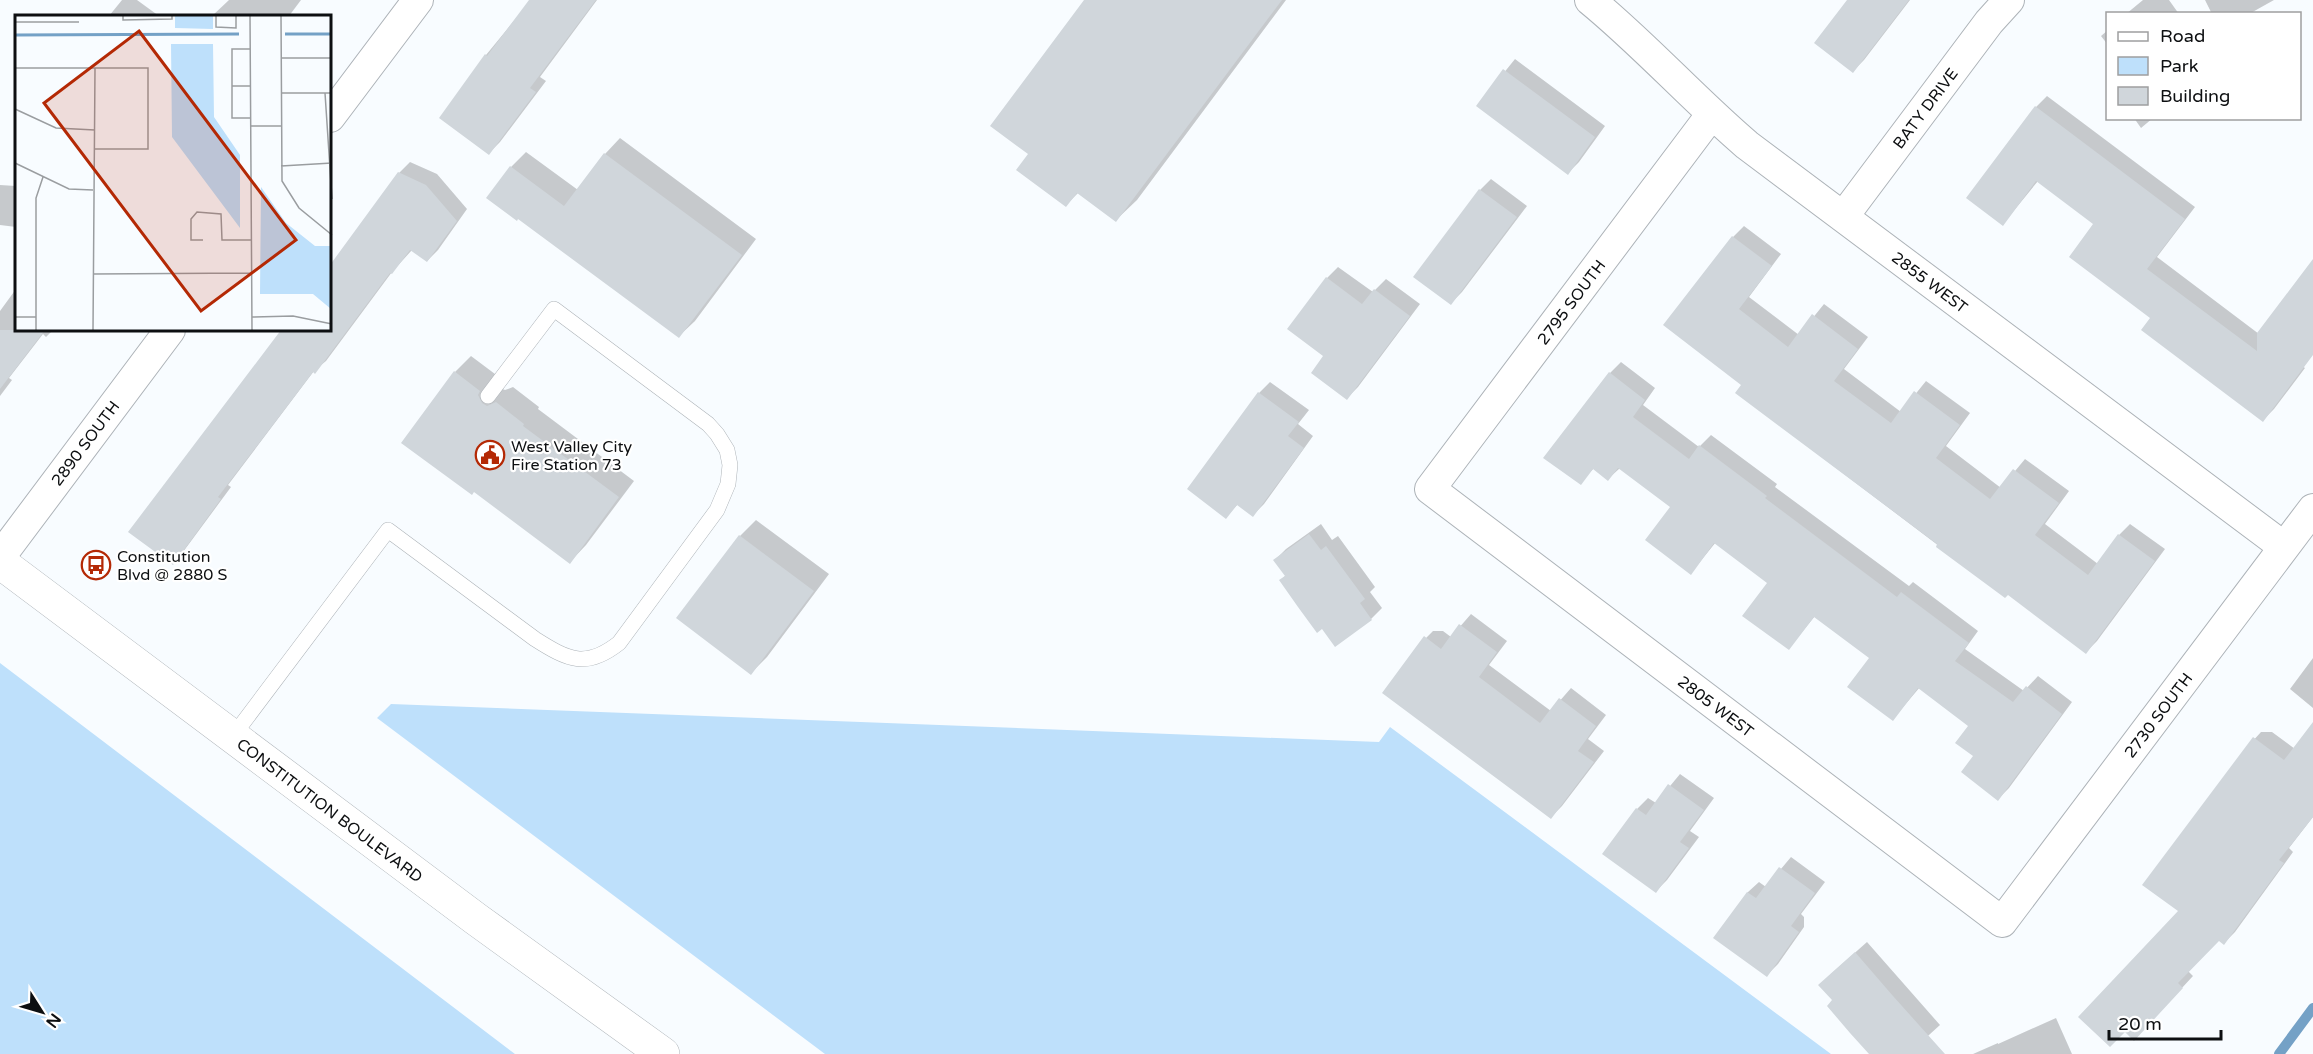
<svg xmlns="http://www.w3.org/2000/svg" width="2313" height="1054" font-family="'Varela Round',sans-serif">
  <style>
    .green { fill: #bee0fb }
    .shadow { fill: #0003 }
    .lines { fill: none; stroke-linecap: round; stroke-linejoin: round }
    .stream { stroke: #74a1c6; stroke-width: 10 }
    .building { fill: #d0d6db }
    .service-casing { stroke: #adb3b8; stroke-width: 16 }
    .minor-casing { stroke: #adb3b8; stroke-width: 32 }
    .tertiary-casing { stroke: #adb3b8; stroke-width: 34 }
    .service { stroke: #fff; stroke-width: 15 }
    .minor { stroke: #fff; stroke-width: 30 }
    .tertiary { stroke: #fff; stroke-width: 33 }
    .labels { text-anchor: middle; stroke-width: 4.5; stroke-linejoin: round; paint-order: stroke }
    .street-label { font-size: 16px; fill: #0d0f11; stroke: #fff }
    .poi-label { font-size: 16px; fill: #0d0f11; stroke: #fff; text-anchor: start }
    .inset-river { fill: none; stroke: #74a1c6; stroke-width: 3 }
    .inset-road { fill: none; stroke: #9a9da0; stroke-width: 1.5 }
    .view { fill: #b42905; fill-opacity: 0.15; stroke: #b42905; stroke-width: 3 }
    .inset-edge { fill: none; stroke: #0d0f11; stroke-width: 3 }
  </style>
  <rect width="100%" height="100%" fill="#f8fcff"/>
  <path class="green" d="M0 663 515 1054H0Z
    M391 704 1379 742 1390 727 1831 1054H825L377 718Z"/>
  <path class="shadow" d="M122 0H137L159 16H109Z
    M229 0H301L289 16H212Z
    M531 0H597L540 77 546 81 500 142 489 153 486 55Z
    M1085 0H1286L1137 200 1116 220 1079 192 1066 205 1030 154Z
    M1849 0H1910L1864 60 1853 71Z
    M2143 0H2169L2179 14H2126Z
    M2205 0H2274L2249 14H2212Z
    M2108 30V45L2101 36Z
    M1515 59 1605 126 1579 162 1568 173 1478 105Z
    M2047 96 2195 207 2157 257 2259 334 2313 263V351L2302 366 2305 368 2274 409 2263 420 2152 317 2096 224 2038 181 2003 224 2036 107Z
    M2134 118H2153L2141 128Z
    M620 138 756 239 695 321 679 336 518 217 511 167 526 152 578 190 605 154Z
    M410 162 437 174 467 209 438 250 427 261 412 250 392 272 326 361 314 371 228 485 231 487 183 552 172 563 282 330H330V267L399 173Z
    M1491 179 1527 206 1462 292 1451 303 1415 276 1480 190Z
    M0 185 16 186V227L0 225Z
    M1744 226 1781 254 1749 297 1799 335 1824 304 1868 337 1844 369 1901 412 1926 381 1970 413 1946 446 2001 488 2025 459 2069 491 2045 524 2098 564 2119 535 2130 524 2165 549 2097 641 2086 652 2008 593 2005 596 1737 393 1743 385 1665 325 1733 237Z
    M1338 267 1373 292 1386 279 1420 304 1358 387 1347 398 1325 356 1327 278Z
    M16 289V330H53L46 337 43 334 9 378 12 380 0 396V311Z
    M471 356 495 374 498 387 505 390 513 387 539 407 538 409 634 481 586 545 570 562 455 372Z
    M1621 362 1655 388 1643 405 1699 447 1711 435 1777 484 1775 487 1909 586 1913 582 1978 631 1965 649 2024 691 2038 676 2072 702 2009 788 1998 799 1975 756 1971 725 1920 687 1893 719 1871 658 1815 616 1789 648 1769 583 1716 542 1691 573 1672 507 1620 468 1608 479 1594 468 1580 483 1610 373Z
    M1270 382 1309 410 1298 424 1313 436 1264 504 1253 515 1238 504 1226 517 1259 393Z
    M756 520 829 574 767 657 751 673 740 536Z
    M1321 524 1332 540 1338 536 1375 587 1370 592 1382 608 1371 619 1281 580 1286 575 1275 560 1286 549Z
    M1471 614 1507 641 1489 665 1551 711 1571 688 1606 715 1588 739 1604 751 1562 806 1551 817 1421 643 1433 631H1443L1451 637Z
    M2313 658V708L2290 689Z
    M2261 732H2272L2295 749 2313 750V817L2289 848 2293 852 2235 932 2224 943 2219 939 2188 971 2193 976 2145 1028 2180 911 2250 744Z
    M1680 774 1714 798 1690 831 1699 837 1667 880 1656 891 1637 809 1648 798 1656 803Z
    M1791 857 1825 882 1801 914 1804 917V927L1778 964 1767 975 1715 937 1748 892 1759 882 1766 887Z
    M1867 942 1940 1025 1908 1054H1871L1834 1000 1831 974Z
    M2056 1018 2072 1054H1973L1998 1043V1044Z"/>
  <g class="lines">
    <path class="stream" d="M2279 1054 2313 1008"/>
  </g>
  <path class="building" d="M529 0H596L530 88 536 92 489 155 439 118 485 54 487 56Z
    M1084 0H1282L1116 222 1077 193 1066 207 1016 170 1028 154 990 126Z
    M1847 0H1909L1853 73 1814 43Z
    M1503 69 1595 137 1568 175 1476 106Z
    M2035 106 2185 219 2147 269 2257 351V333L2313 259V355L2263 422 2141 330 2150 318 2069 257 2093 224 2036 181 2003 226 1966 198Z
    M604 153 742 255 679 338 518 219 517 221 486 198 510 166 564 206Z
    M398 172 426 185 457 221 427 262 410 250 392 274 390 273 315 374 313 372 218 497 221 499 173 565 128 532 281 330H330V265Z
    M1479 189 1517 217 1451 305 1413 277Z
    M1732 236 1772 266 1739 309 1788 347 1812 314 1858 349 1834 381 1891 423 1914 391 1960 425 1936 458 1990 499 2013 469 2059 503 2035 535 2088 575 2118 534 2155 561 2086 654 2008 595 2005 598 1936 547 1937 544 1735 393 1741 385 1663 325Z
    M1326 277 1362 304 1374 289 1410 316 1347 400 1311 373 1323 356 1287 329Z
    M0 330H45L0 389Z
    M454 371 480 391 478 395 482 403 487 406 496 402 524 424 523 426 619 497 570 564 474 492 472 495 401 443Z
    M1609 372 1645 400 1633 417 1689 459 1699 445 1767 496 1765 498 1897 597 1901 592 1969 643 1955 661 2013 702 2026 686 2062 714 1998 801 1961 772 1973 756 1955 743 1968 726 1918 688 1893 721 1847 687 1869 658 1814 617 1789 650 1742 616 1767 583 1714 543 1691 575 1645 540 1670 507 1618 468 1608 481 1593 469 1581 485 1543 458Z
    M1258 392 1299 422 1288 436 1304 448 1253 517 1237 505 1226 519 1187 489Z
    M1309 534 1321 550 1326 546 1365 599 1360 603 1372 620 1335 647 1322 629 1317 633 1298 607 1279 580 1285 576 1273 560Z
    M739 535 814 591 751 675 676 618Z
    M1459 624 1497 652 1479 677 1540 723 1559 698 1596 726 1578 751 1594 762 1551 819 1382 693 1424 636 1441 649Z
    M2313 722V817L2279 860 2284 863 2224 945 2219 941 2178 983 2183 988 2134 1041 2125 1032 2110 1047 2078 1017 2178 911 2142 885 2253 737 2284 760Z
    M1668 784 1704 810 1680 842 1689 848 1656 893 1602 854 1636 808 1646 815Z
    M1779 867 1815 893 1791 926 1799 932 1767 977 1713 938 1747 892 1756 898Z
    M1855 952 1893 996 1945 1054H1869L1850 1033 1827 1006 1832 1000 1818 985Z"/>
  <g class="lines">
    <g class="service-casing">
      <path id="service" d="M233 736 388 530 535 639C568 660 586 669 619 643L717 510 728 484 730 465 727 450 717 434 708 424 554 309 488 396"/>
    </g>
    <g class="minor-casing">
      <path id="minor" d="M1590 0C1645 45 1693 99 1747 145L2284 547
        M1711 115 1430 489 2002 922 2313 509
        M330 117 418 0
        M1843 217 1989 22 2009 0
        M0 557 170 330"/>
    </g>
    <g class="tertiary-casing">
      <path id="tertiary" d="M0 562 476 919 663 1054"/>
    </g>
    <use href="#service" class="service"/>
    <use href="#minor" class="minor"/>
    <use href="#tertiary" class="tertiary"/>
  </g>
  <defs>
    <g id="civic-ring" transform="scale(1.5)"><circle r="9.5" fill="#fff" stroke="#b42905" stroke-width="1.5"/><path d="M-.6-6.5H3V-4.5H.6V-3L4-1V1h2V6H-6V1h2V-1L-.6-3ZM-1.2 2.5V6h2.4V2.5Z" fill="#b42905"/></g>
    <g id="bus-ring" transform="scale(1.5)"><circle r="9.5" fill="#fff" stroke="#b42905" stroke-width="1.5"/><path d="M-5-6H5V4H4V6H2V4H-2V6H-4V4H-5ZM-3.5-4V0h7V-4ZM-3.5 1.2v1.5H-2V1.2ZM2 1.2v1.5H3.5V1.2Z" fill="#b42905"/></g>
  </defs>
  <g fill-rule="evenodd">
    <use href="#civic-ring" x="490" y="455"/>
    <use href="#bus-ring" x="96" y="565"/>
  </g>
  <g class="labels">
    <g class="street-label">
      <text transform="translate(1925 108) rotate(-53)" y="6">BATY DRIVE</text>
      <text transform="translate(1930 282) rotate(37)" y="6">2855 WEST</text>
      <text transform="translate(1571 302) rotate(-53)" y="6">2795 SOUTH</text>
      <text transform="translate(85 443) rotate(-53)" y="6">2890 SOUTH</text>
      <text transform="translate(1716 706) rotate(37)" y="6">2805 WEST</text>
      <text transform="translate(2158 715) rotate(-53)" y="6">2730 SOUTH</text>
      <text transform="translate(330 810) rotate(37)" y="6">CONSTITUTION BOULEVARD</text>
    </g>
    <g class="poi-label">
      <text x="511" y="452">West Valley City<tspan x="511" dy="18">Fire Station 73</tspan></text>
      <text x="117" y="562">Constitution<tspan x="117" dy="18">Blvd @ 2880 S</tspan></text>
    </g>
  </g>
  <g transform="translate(15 15)">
    <rect width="316" height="316" fill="#f8fcff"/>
    <path d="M160 0H198V14L160 13ZM156 29H198L199 102 225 140V213L157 122ZM246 172 271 208 300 231H316V294L298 279H245Z" fill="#bee0fb"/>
    <path class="inset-river" d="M270 19H317M0 20 224 19"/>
    <path class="inset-road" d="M108 0V5L157 4V0M201 0V12L221 13V0M235 0 237 316M266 0 267 166 284 193 317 220M0 7H64M235 34H217V71H235M266 43H317M0 53H133V134H80M217 71V103H235M266 78H317M310 78 317 184M0 94 41 113 80 115M235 111H266M0 148 54 174 78 175M266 151 317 148M188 225H176V204L182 197 206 199 207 225H236M78 259 237 258M0 302H21M237 302 278 301 317 309M21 316V183L28 162M78 316 80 53"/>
    <path class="view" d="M124 16 281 225 186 296 29 88Z"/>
    <rect width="316" height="316" class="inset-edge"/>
  </g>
  <rect x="2106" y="12" width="195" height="108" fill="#ffffff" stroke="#9e9fa0" stroke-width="1.5"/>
  <rect x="2118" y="32" width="30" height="9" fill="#ffffff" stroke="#9e9fa0" stroke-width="1.5"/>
  <text x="2160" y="42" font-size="18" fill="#0d0f11">Road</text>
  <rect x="2118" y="57" width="30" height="18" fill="#bee0fb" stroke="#9e9fa0" stroke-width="1.5"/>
  <text x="2160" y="72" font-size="18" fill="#0d0f11">Park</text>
  <rect x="2118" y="87" width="30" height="18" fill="#d0d6db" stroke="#9e9fa0" stroke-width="1.5"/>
  <text x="2160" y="102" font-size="18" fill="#0d0f11">Building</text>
  <g transform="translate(42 1012) rotate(127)" stroke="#ffffff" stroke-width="4.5" paint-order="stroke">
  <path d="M0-4.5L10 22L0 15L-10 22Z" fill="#0d0f11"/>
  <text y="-9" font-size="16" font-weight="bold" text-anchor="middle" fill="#0d0f11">N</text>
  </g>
  <path d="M2109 1030v9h112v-9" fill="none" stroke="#0d0f11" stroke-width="3"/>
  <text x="2118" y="1030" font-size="18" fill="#0d0f11" stroke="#ffffff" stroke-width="4.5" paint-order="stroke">20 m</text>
</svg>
